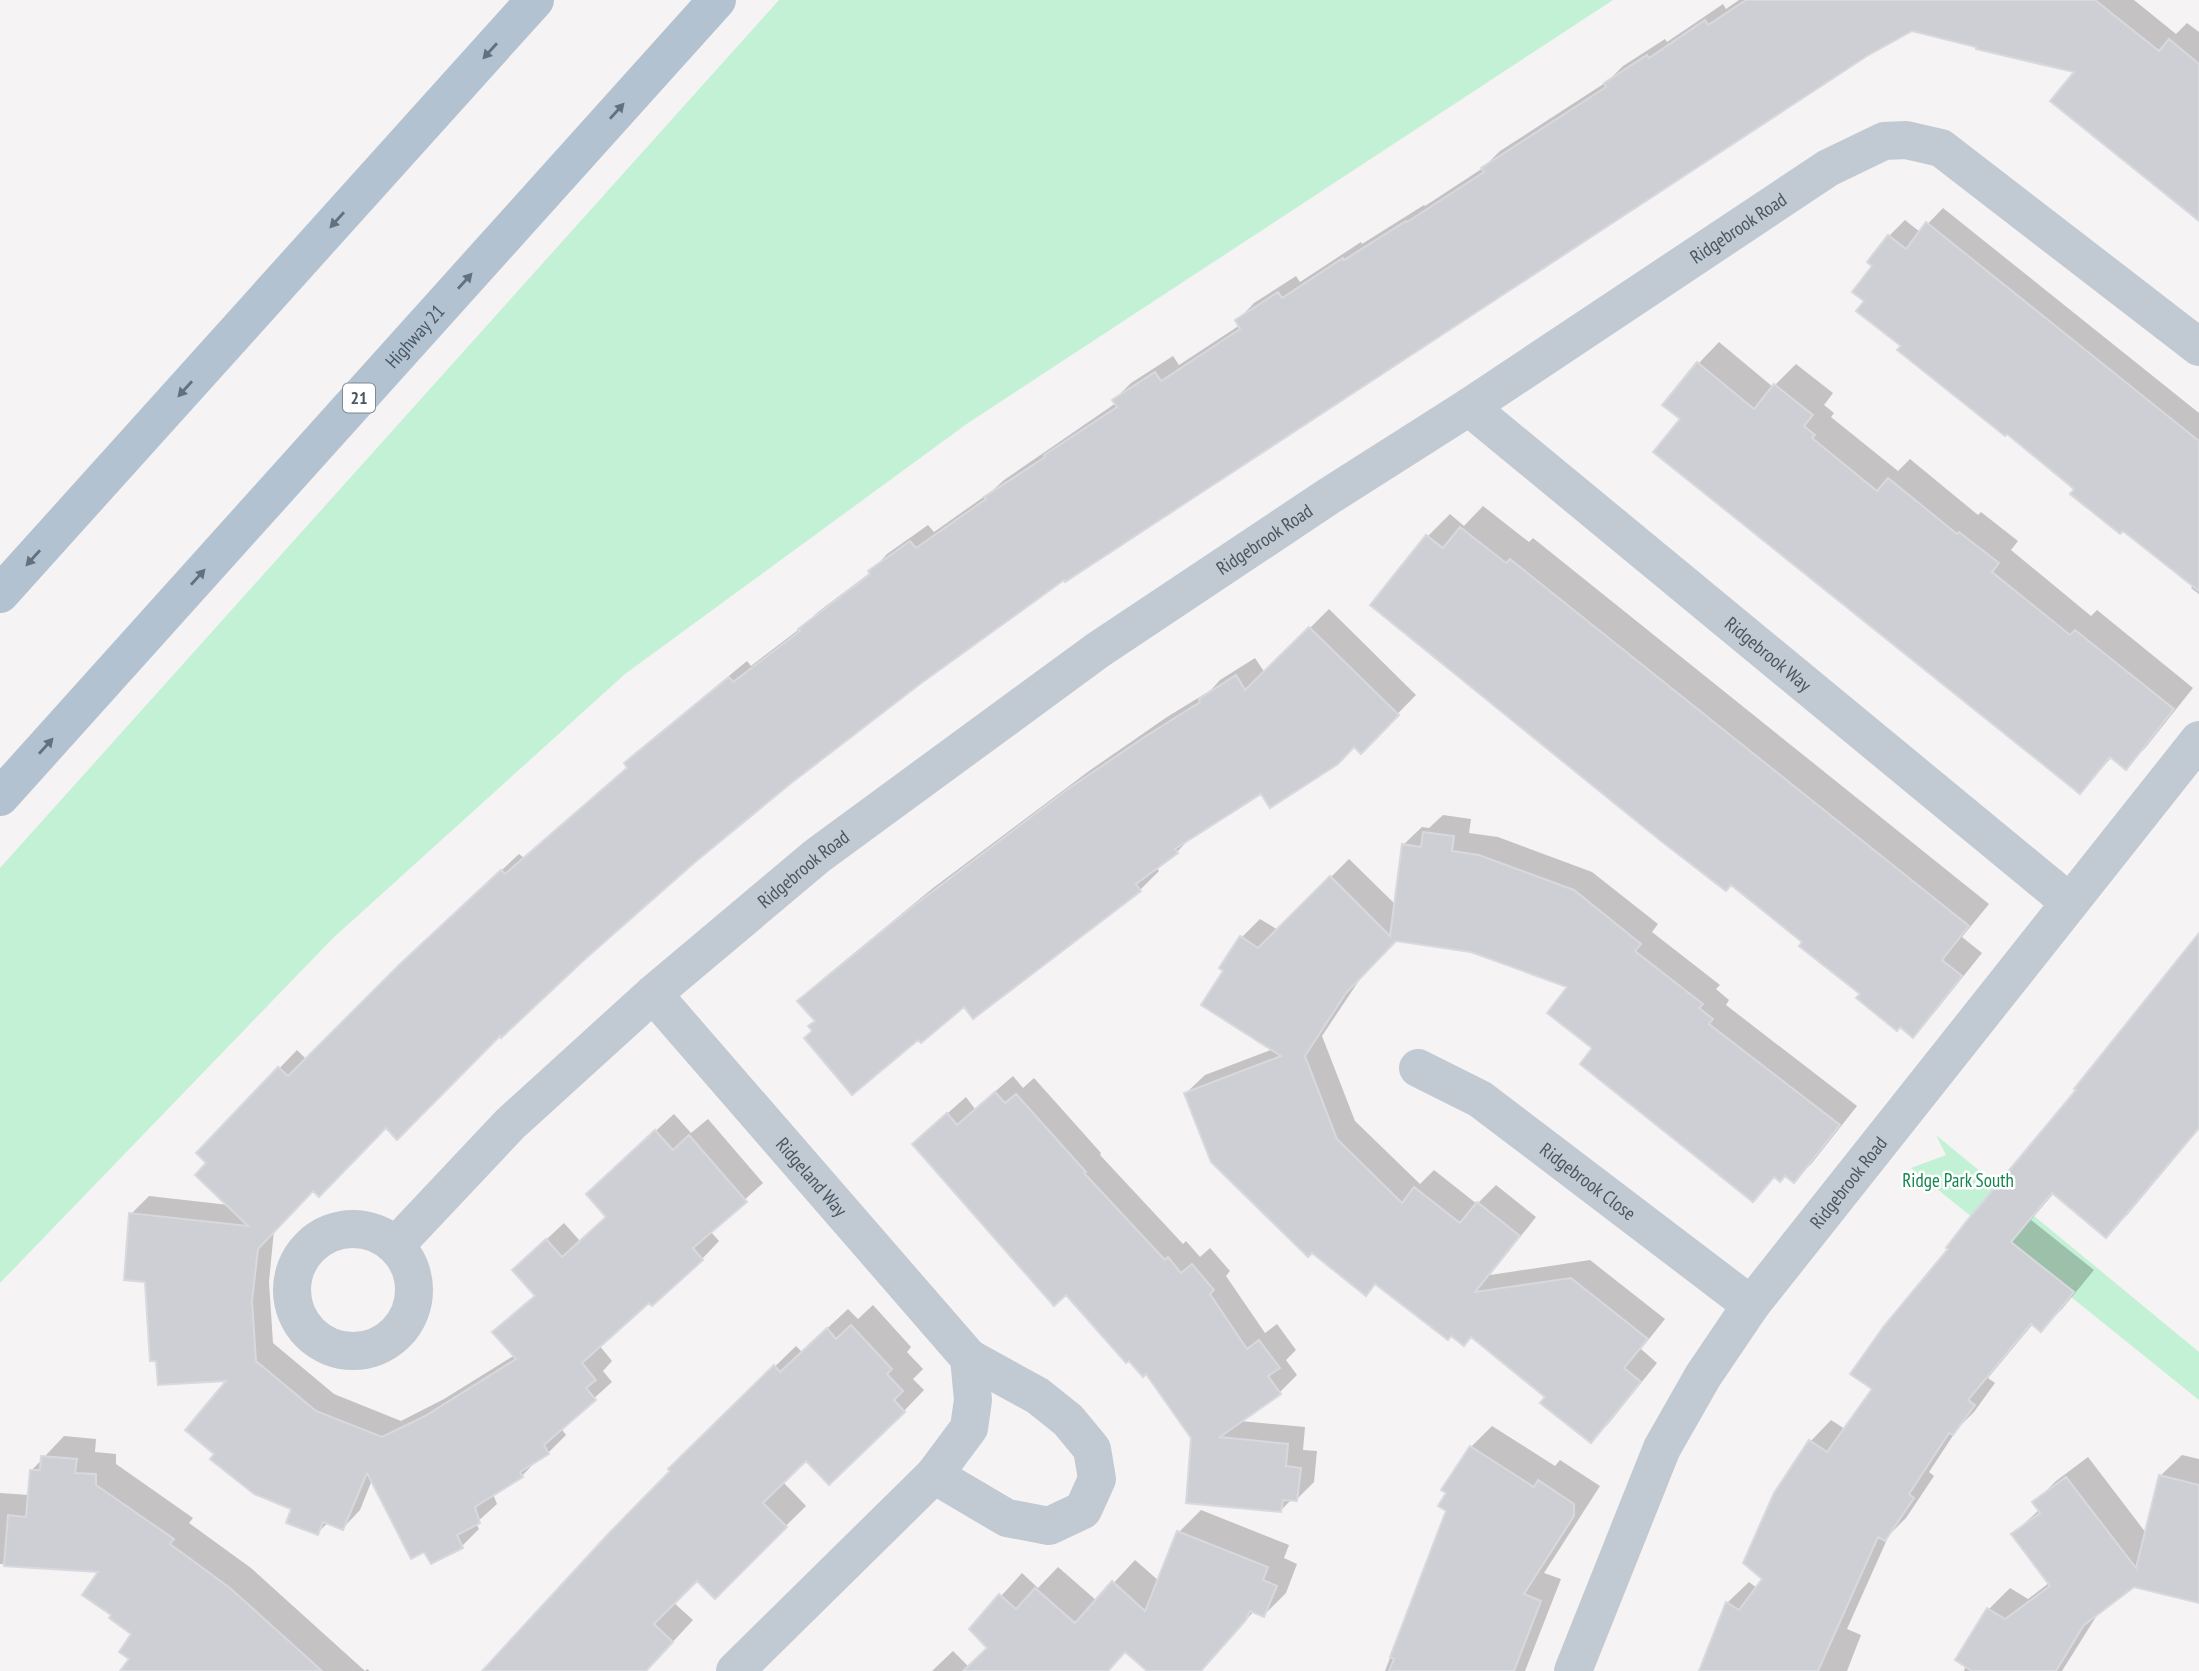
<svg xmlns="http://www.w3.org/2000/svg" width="2199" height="1671" font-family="'PT Sans Narrow',sans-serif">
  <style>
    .green { fill: #c3f1d5 }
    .shadow { fill: #0003 }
    .building { fill: #cdcfd5; stroke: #d7d9de; stroke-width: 2 }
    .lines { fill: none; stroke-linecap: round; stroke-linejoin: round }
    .minor { stroke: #c1cad2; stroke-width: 38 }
    .major { stroke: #b3c2d1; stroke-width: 38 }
    .oneway { fill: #64717d }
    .labels { text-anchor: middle; stroke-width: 5; stroke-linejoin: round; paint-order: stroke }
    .shield { fill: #fff; stroke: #808990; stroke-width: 2 }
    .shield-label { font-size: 18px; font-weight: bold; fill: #4a5661 }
    .street-label { font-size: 19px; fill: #4a5661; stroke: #fff }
    .park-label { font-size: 19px; fill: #17864f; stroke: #fff }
  </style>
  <rect width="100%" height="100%" fill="#f5f3f3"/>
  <path class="green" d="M779 0H1613L968 423 625 674 332 939 0 1283V868Z
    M1936 1135 2199 1352V1400L1911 1168 1946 1155Z"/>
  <path class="shadow" d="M1739 0H2134L2176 34 2187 23 2199 32V218L2077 71 1912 29 1866 55 1065 578 919 683 789 782 692 862 500 1034 386 1126 314 1189 274 1230 269 1282 273 1343 334 1394 401 1421 444 1399 515 1355 512 1315 536 1294 532 1253 564 1223 580 1241 608 1216 606 1177 674 1114 691 1133 708 1119 763 1183 710 1231 719 1241 702 1259 652 1303 649 1301 599 1345 612 1361 603 1371 612 1382 561 1428 566 1435 548 1453 539 1458 522 1476 493 1494 497 1504 476 1523 479 1529 462 1546 372 1480 360 1510 343 1528 329 1522 317 1533 293 1508 216 1454 230 1379 158 1360 147 1280 131 1214 149 1196 229 1205 208 1163 198 1153 297 1050 307 1060 419 948 519 854 524 858 629 766 626 763 644 746 747 661 751 666 806 624 818 612 871 572 887 554 928 525 934 532 992 491 1004 480 1116 403 1114 400 1131 383 1173 356 1179 365 1240 325 1237 321 1254 303 1296 276 1300 282 1361 242 1362 244 1424 205 1425 206 1483 168 1500 151 1608 81 1623 66 1665 39 1667 42 1723 4 1726 9Z
    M1943 208 2199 413V594L2191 588 2194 585 1903 345 1867 301 1875 265 1869 261 1889 236 1905 220 1920 232Z
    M1719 342 1773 387 1796 364 1833 393 1824 405 1834 413 1831 417 1898 471 1910 459 1978 515 1981 512 2018 541 2011 550 2091 616 2097 610 2193 688 2146 747 2126 768 2112 757 2080 792 1683 419 1664 404 1699 363Z
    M1483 506 1529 542 1533 538 1989 904 1962 937 1982 953 1934 1013 1912 1035 1862 994 1805 942 1373 605 1428 536 1450 514 1464 526Z
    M1329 609 1416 695 1361 751 1355 745 1262 792 1194 834 1177 852 1156 867 1159 871 1140 890 964 1005 918 1037 814 1030 816 1021 800 1001 819 982 933 888 1089 771 1167 717 1211 690 1220 680 1255 658 1265 673Z
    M1443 815 1471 819 1469 833 1498 837 1592 872 1658 924 1652 932 1720 985 1716 989 1729 1000 1726 1005 1857 1106 1812 1163 1794 1181 1786 1174 1776 1176 1753 1200 1595 1048 1570 987 1471 950 1396 940 1364 973 1322 1036 1355 1121 1420 1184 1434 1170 1477 1204 1496 1185 1536 1217 1490 1275 1590 1260 1665 1319 1641 1349 1657 1363 1609 1423 1591 1441 1547 1397 1472 1336 1452 1334 1376 1283 1365 1294 1186 1093 1205 1075 1273 1049 1225 970 1221 968 1242 937 1260 919 1278 930 1349 859 1396 905 1403 845 1422 827 1429 828Z
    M2199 935V1129L2128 1214 2106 1236 2054 1193 2031 1220 2094 1270 2062 1309 2041 1330 2033 1324 1988 1378 1995 1383 1974 1412 1958 1428 1929 1472 1934 1476 1906 1518 1889 1535 1847 1629 1861 1635 1847 1671H1700L1727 1603 1749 1582 1757 1588 1764 1578 1810 1442 1831 1420 1845 1429 2078 1090Z
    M1013 1076 1023 1088 1034 1078 1101 1153 1100 1155 1183 1244 1186 1241 1200 1257 1210 1248 1230 1271 1226 1276 1265 1333 1277 1324 1296 1350 1286 1360 1297 1375 1280 1392 1240 1421 1305 1427 1303 1450 1317 1451 1314 1482 1297 1499H1292L1281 1510 1193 1438 1146 1372 932 1127 966 1097 975 1109Z
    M873 1305 911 1347 907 1352 923 1369 913 1379 924 1390 904 1411 806 1459 783 1482 806 1506 715 1596 697 1578 673 1602 693 1620 646 1671H483L673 1471 670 1469 796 1346 802 1352 848 1309 858 1319Z
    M1492 1426 1555 1466 1560 1460 1600 1486 1544 1573 1561 1579 1525 1671H1385L1471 1447Z
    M64 1436 96 1439 95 1452 116 1454V1464L193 1518 189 1523 251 1568 365 1671 367 1669 370 1671H142L134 1634 114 1615 102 1571 0 1564V1493L29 1495 31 1471Z
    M2182 1455 2199 1459V1602L2134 1585 2099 1612 2062 1671H1964L1966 1665 1957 1659 1989 1609 2010 1588 2028 1599 2049 1583 2013 1534 2040 1509 2035 1502 2056 1481 2088 1457 2146 1533 2160 1476Z
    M1201 1510 1289 1545 1284 1558 1297 1564 1286 1593 1264 1615 1254 1611 1201 1671H1150L1127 1650 1108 1671H932L953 1651 969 1667 989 1648 971 1629 1022 1573 1038 1588 1058 1567 1097 1601 1135 1560 1159 1581 1179 1532Z"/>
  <path class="building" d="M1746 0H2095L2159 51 2169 39 2199 64V221L2050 101 2074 72 1976 49V47L1912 31 1867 56 1187 502 1065 582 1064 580 920 684 790 784 694 863 584 960 501 1038 500 1036 397 1140 386 1128 319 1197 313 1191 258 1249 252 1301 256 1361 316 1411 382 1437 425 1416 516 1359 492 1332 535 1296 512 1270 546 1239 562 1257 606 1217 586 1194 655 1130 673 1150 689 1135 747 1202 693 1248 703 1260 652 1306 649 1303 582 1363 596 1380 586 1388 596 1400 544 1445 549 1454 520 1472 523 1477 475 1507 480 1523 457 1535 463 1548 431 1564 424 1552 411 1559 367 1473 343 1530 323 1522 318 1535 286 1523 291 1509 254 1494 210 1459 214 1454 185 1430 226 1381 158 1385 156 1361H150L145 1282 124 1280 129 1213 248 1226 195 1175 206 1163 196 1153 278 1067 288 1076 399 965 501 870 505 874 627 768 624 763 729 677 733 682 800 631 798 629 870 574 868 571 910 541 916 548 986 499 984 497 1045 457 1044 455 1117 407 1112 400 1155 372 1161 381 1240 329 1235 320 1278 292 1282 298 1343 258 1344 260 1406 221 1407 222 1484 172 1481 168 1606 87 1604 83 1647 55 1649 58 1705 20 1708 25Z
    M1926 222 2199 441V591L2123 531 2120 534 2070 494 2074 489 2007 434 2005 436 1897 350 1901 346 1856 311 1864 301 1852 292 1872 266 1867 262 1888 235 1906 249Z
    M1697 362 1754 409 1774 384 1813 415 1804 426 1815 435 1812 438 1877 491 1888 478 1957 534 1959 532 1999 563 1992 572 2070 635 2075 630 2174 709 2126 770 2110 757 2080 794 1653 452 1680 419 1662 405Z
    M1460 527 1506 563 1510 559 1969 926 1942 960 1962 976 1913 1038 1900 1027 1897 1031 1856 998 1860 994 1799 946 1802 942 1731 885 1726 891 1661 841 1370 605 1426 535 1443 548Z
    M1309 627 1399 715 1361 754 1354 747 1338 764 1270 808 1261 794 1175 849 1178 853 1136 884 1141 891 973 1019 964 1007 921 1043 918 1040 852 1095 804 1038 812 1031 808 1026 815 1021 797 1001 912 907 1068 789 1146 736 1200 702 1199 699 1236 675 1245 690Z
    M1423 832 1454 836 1452 851 1479 855 1574 890 1641 944 1635 951 1703 1004 1699 1008 1713 1019 1709 1024 1840 1125 1794 1183 1785 1176 1780 1182 1774 1177 1753 1202 1580 1064 1592 1048 1547 1013 1567 987 1471 952 1396 941 1346 993 1305 1056 1337 1139 1402 1203 1414 1187 1460 1223 1477 1202 1520 1236 1475 1292 1571 1278 1648 1339 1624 1368 1641 1382 1591 1443 1540 1403 1545 1397 1471 1337 1464 1346 1451 1336 1448 1340 1375 1284 1366 1296 1312 1253 1308 1257 1211 1162 1184 1093 1281 1056 1201 1005 1223 971 1219 968 1240 936 1258 948 1330 876 1390 936 1402 844 1421 847Z
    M2199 933V1128L2106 1238 2052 1193 2011 1242 2074 1292 2041 1332 2031 1324 1968 1400 1975 1405 1953 1435 1949 1433 1909 1494 1914 1498 1885 1541 1878 1537 1818 1671H1699L1726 1602 1739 1610 1762 1579 1743 1563 1774 1493 1809 1440 1827 1452 1872 1389 1850 1374 1884 1326 1948 1249 1946 1248 1966 1222 2076 1090 2074 1089Z
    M995 1092 1005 1103 1016 1094 1086 1172 1084 1173 1165 1260 1168 1257 1181 1273 1192 1264 1214 1290 1210 1294 1247 1349 1259 1340 1280 1368 1268 1376 1281 1394 1220 1437 1288 1444 1286 1466 1301 1468 1297 1501 1283 1500 1281 1512 1186 1503 1191 1438 1146 1374 1143 1377 1129 1361 1126 1363 1066 1295 1054 1306 912 1144 947 1113 957 1125Z
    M851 1325 892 1369 887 1374 903 1391 894 1400 905 1412 829 1485 806 1461 763 1503 787 1527 715 1599 697 1581 654 1624 673 1642 646 1671H482L611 1531 670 1471 668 1469 774 1365 780 1372 827 1328 836 1339Z
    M1470 1446 1534 1487 1538 1480 1574 1504V1516L1524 1594 1541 1601 1514 1671H1389L1394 1659 1390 1657 1446 1511 1438 1506 1446 1493 1441 1490Z
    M41 1456 77 1459 75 1473 96 1474V1485L174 1539 170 1544 230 1588 322 1671H120L129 1659 119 1652 131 1634 109 1618 111 1615 82 1595 98 1572 4 1566 8 1515 26 1517 30 1470H40Z
    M2159 1475 2199 1485V1603L2134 1587 2084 1625 2056 1671H1972L1955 1660 1987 1608 2005 1619 2050 1586 2011 1534 2040 1513 2032 1502 2066 1477 2136 1568Z
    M1177 1531 1268 1567 1263 1580 1277 1586 1264 1617 1250 1611 1246 1620 1201 1671H1147L1125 1652 1108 1671H963L987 1648 969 1629 999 1594 1016 1609 1035 1588 1075 1623 1112 1581 1145 1611Z"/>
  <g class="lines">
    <g class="minor">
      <path id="s1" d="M1469 407 2069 902"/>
      <path id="s2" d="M653 994 969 1358 973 1400 969 1428 934 1475 735 1671"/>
      <path id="s3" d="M1418 1068 1480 1099 1751 1305"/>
      <circle cx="353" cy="1290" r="61"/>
      <path id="s4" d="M396 1245 510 1124 653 994 817 856 1098 650 1329 496 1469 407 1828 168 1884 141 1906 140 1941 148 2199 347"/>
      <path d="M934 1475 1007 1518 1049 1526 1083 1510 1097 1479 1092 1449 1068 1420 1038 1396 969 1358"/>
      <path id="s5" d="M1573 1671 1662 1448 1703 1376 1751 1305 2199 740"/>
    </g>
    <g class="major">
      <path d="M0 594 535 0"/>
      <path id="s6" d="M0 797 717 0"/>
    </g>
  </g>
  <defs><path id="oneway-solid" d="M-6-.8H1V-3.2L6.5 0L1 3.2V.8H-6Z" transform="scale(1.75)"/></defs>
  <g class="oneway">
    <use href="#oneway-solid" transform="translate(490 51) rotate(132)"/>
    <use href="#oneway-solid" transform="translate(617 111) rotate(-48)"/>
    <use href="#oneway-solid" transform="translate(337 220) rotate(132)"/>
    <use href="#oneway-solid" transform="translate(465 281) rotate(-48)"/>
    <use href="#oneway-solid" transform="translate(185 389) rotate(132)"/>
    <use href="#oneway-solid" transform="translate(33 558) rotate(132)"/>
    <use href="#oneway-solid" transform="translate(198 577) rotate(-48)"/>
    <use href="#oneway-solid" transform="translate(46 746) rotate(-48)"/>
  </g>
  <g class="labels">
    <rect class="shield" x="343" y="383.5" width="32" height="29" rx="5"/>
    <g class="shield-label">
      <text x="359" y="404">21</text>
    </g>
    <g class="street-label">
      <text dy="7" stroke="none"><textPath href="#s4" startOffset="1689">Ridgebrook Road</textPath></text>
      <text dy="7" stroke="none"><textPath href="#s6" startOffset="620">Highway 21</textPath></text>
      <text dy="7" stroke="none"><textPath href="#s4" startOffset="1122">Ridgebrook Road</textPath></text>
      <text dy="7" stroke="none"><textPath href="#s1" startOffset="388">Ridgebrook Way</textPath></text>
      <text dy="7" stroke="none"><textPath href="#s4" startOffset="555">Ridgebrook Road</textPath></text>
      <text dy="7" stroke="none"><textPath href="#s2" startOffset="242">Ridgeland Way</textPath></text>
      <text dy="7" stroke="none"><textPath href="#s3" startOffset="205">Ridgebrook Close</textPath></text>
      <text dy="7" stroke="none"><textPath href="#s5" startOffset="565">Ridgebrook Road</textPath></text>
    </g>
    <g class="park-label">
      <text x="1958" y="1187">Ridge Park South</text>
    </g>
  </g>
</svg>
